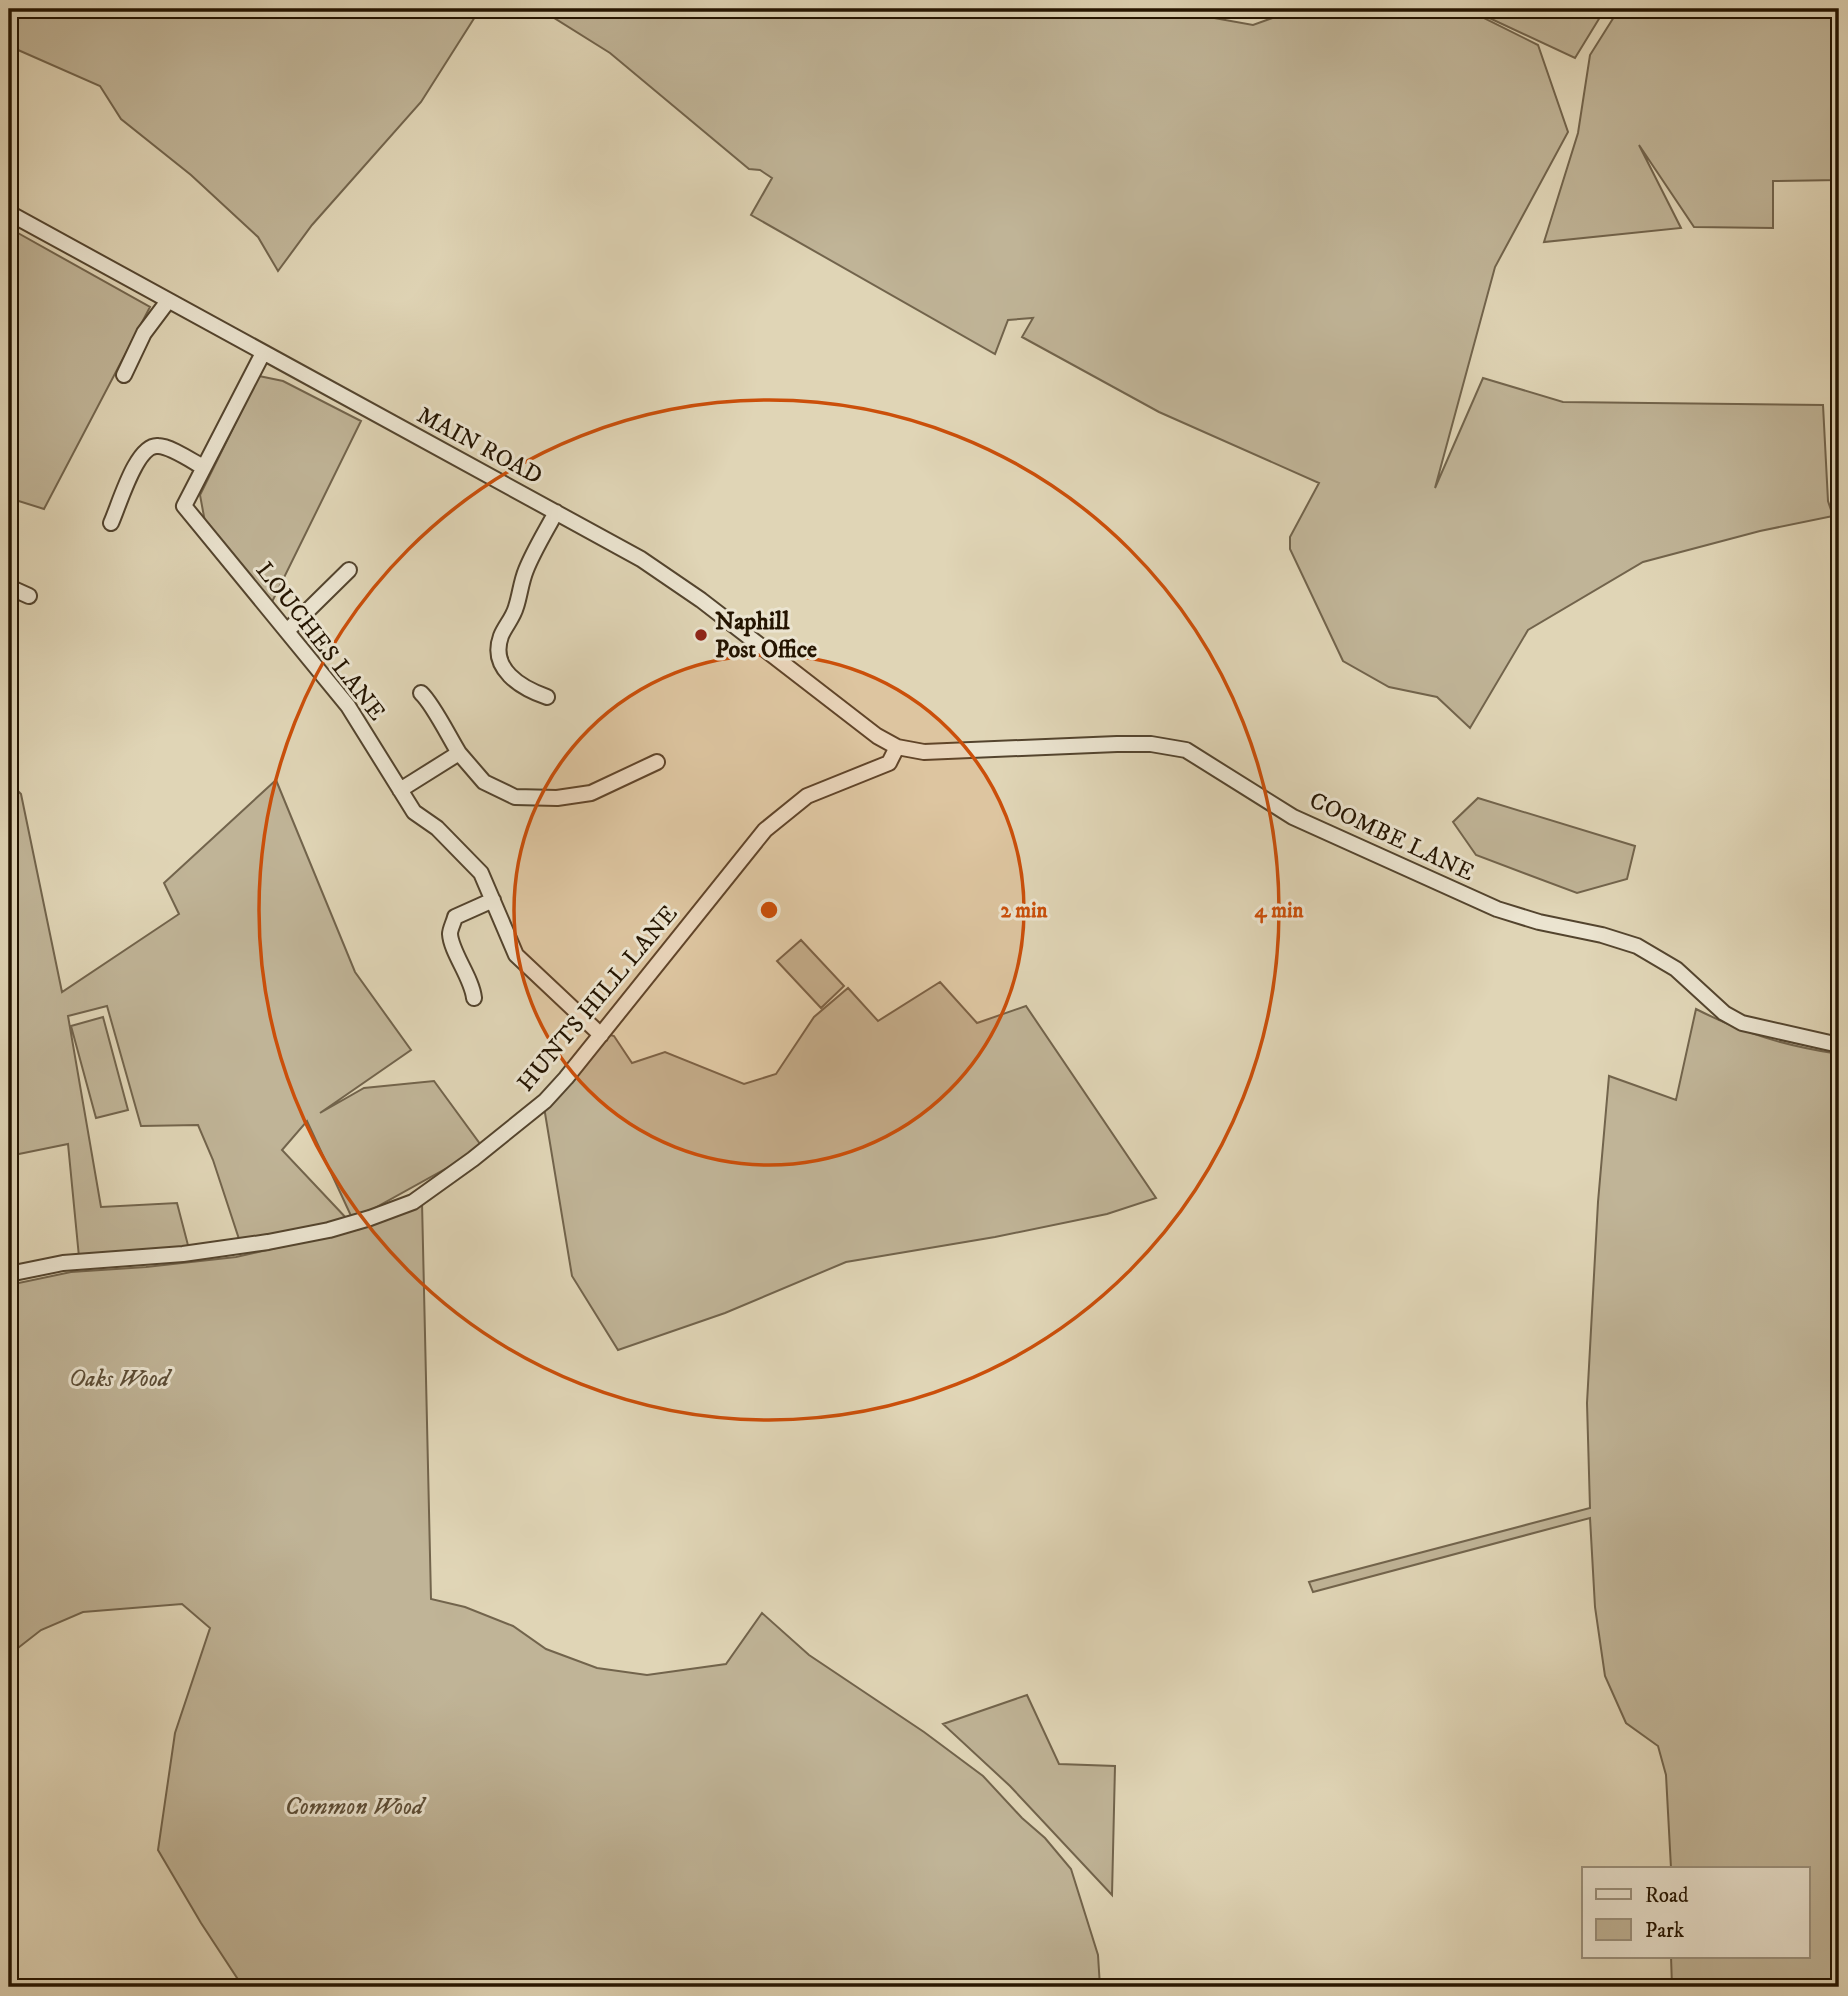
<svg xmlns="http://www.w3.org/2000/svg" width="1848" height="1996" font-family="'IM FELL DW Pica',serif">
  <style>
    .green { fill: #c0b497; stroke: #72644c; stroke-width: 2 }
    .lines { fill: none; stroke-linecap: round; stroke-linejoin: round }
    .minor-casing { stroke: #53442e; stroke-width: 18 }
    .minor { stroke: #ebe4d0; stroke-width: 14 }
    .ring { fill: none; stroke: #cb4f0a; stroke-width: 3.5 }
    .poi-dot { fill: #8f2418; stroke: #ebe4d0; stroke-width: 2.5 }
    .labels { text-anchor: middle; stroke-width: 6; stroke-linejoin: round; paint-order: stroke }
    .street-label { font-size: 24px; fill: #241400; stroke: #ebe4d0 }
    .poi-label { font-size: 24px; font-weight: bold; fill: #241400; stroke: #ebe4d0; text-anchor: start }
    .park-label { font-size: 24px; font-style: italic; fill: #5b4c35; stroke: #ebe4d0 }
    .centre { fill: #cb4f0a; stroke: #ebe4d0; stroke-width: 3.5 }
    .ring-label { font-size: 21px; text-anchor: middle; font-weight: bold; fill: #cb4f0a; stroke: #ebe4d0; stroke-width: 6; stroke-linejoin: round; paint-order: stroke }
  </style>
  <rect width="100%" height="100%" fill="#e0d5b6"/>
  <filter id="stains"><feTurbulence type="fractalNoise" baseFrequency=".00286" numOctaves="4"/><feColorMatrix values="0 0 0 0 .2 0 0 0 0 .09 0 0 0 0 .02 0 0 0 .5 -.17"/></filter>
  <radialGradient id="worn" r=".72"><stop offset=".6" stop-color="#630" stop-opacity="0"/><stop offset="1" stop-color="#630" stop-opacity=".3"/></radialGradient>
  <path class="green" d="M9 9H480L421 102 312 225 278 271 258 237 191 175 121 119 100 86 9 46Z
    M525 9H1164L1253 25 1297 9H1466L1538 45 1568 132 1495 267 1435 488 1483 378 1563 402 1823 405 1828 501 1833 516 1760 531 1643 562 1528 630 1470 728 1437 697 1389 687 1343 661 1290 549V537L1319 483 1159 412 1022 337 1033 318 1008 320 995 354 751 215 772 178 760 170 749 169 610 53 554 18Z
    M1470 9H1605L1575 58Z
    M1619 9H1839V180L1773 181V228L1694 227 1639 145 1681 228 1544 242 1578 133 1590 55Z
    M9 228 150 307 44 509 9 498Z
    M259 376 283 381 361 421 271 604 205 522 200 495Z
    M276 780 355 972 411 1050 320 1113 364 1088 434 1081 483 1148 353 1220 307 1121 282 1150 348 1220 240 1242 213 1160 198 1125 141 1126 107 1006 68 1016 101 1207 177 1203 189 1249 79 1257 68 1144 9 1156V782L21 794 62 992 179 914 164 883Z
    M1478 798 1635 846 1627 879 1577 893 1476 855 1453 822Z
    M801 940 844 986 821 1008 777 961Z
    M940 982 977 1023 1026 1006 1156 1198 1107 1214 995 1237 846 1262 725 1313 618 1350 572 1276 544 1107 607 1034 614 1036 632 1063 665 1052 744 1084 776 1074 814 1017 848 988 878 1021Z
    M1696 1009C1745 1034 1786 1046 1839 1054V1987H1672L1671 1956H1808V1868H1671L1666 1775 1658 1746 1626 1723 1605 1676 1595 1607 1590 1518 1313 1592 1309 1582 1590 1508 1587 1403 1598 1202 1609 1076 1676 1100Z
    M103 1017 128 1110 96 1118 71 1026Z
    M422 1202 431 1599 465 1607 513 1626 546 1649 597 1668 647 1675 726 1664 762 1613 809 1655 924 1732 983 1776 1022 1818 1045 1838 1071 1869 1098 1955 1100 1987H243L201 1923 158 1850 175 1733 210 1628 182 1604 83 1612 41 1630 9 1655V1285L71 1272 146 1267 236 1257 360 1229Z
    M1027 1695 1059 1764 1115 1766 1112 1895 1010 1786 943 1724Z"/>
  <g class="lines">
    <g class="minor-casing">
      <path id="minor" d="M9 213 641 559 701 600 877 736 897 747 924 752 1117 744H1151L1186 750 1293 817 1497 909 1539 922 1602 935 1637 946 1676 969 1724 1013 1742 1023 1839 1045
        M263 353 184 506 348 706 414 812 437 828 481 873 516 955 601 1035
        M124 375 144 333 168 301
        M111 523C119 506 136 444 158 446 170 446 192 461 203 467
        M9 587 29 596
        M287 631 349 570
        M421 693C433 704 449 737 459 753
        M547 697C521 688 489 669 501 636 505 626 513 618 516 607 520 595 521 582 526 570 534 550 546 531 556 512
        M400 790 459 753 484 782 515 797 557 798 591 793 657 762
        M474 998C472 978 451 952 450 934 450 929 454 922 455 917L493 900
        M9 1274 63 1263 183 1254 268 1242 329 1230 370 1218 413 1202 473 1159 545 1101 566 1078 765 830 807 796 889 763 897 747"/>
    </g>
    <use href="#minor" class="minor"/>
  </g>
  <circle cx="769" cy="910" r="255" fill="#cb4f0a" fill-opacity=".12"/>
  <g class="ring">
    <circle cx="769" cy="910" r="255"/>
    <circle cx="769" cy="910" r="510"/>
  </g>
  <circle class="poi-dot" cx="701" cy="635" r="7"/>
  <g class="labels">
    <g class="street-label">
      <text transform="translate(480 445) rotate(28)" y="8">MAIN ROAD</text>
      <text transform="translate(321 641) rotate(52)" y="8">LOUCHES LANE</text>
      <text transform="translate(1392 836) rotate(25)" y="8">COOMBE LANE</text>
      <text transform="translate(597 998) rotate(-50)" y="8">HUNTS HILL LANE</text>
    </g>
    <g class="poi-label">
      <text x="715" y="629">Naphill<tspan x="715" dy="28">Post Office</tspan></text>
    </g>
    <g class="park-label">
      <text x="119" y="1386">Oaks Wood</text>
      <text x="354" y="1814">Common Wood</text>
    </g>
  </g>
  <circle cx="769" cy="910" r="10" class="centre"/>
  <g class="ring-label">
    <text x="1024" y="917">2 min</text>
    <text x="1279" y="917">4 min</text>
  </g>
  <rect width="1848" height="1996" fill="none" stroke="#e0d5b6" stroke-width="35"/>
  <rect x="10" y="10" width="1827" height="1975" fill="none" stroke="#241400" stroke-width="3.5"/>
  <rect x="18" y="18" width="1813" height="1961" fill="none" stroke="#241400" stroke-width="2"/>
  <rect x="1582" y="1867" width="228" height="91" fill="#ebe4d0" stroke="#9b917d" stroke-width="2"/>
  <rect x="1596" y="1889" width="35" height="10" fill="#ebe4d0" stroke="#9b917d" stroke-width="2"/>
  <text x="1645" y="1902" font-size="21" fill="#241400">Road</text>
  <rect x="1596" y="1919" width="35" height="21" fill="#c0b497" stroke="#9b917d" stroke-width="2"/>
  <text x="1645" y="1937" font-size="21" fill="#241400">Park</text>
  <rect width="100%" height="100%" filter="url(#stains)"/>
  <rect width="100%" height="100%" fill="url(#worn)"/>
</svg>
